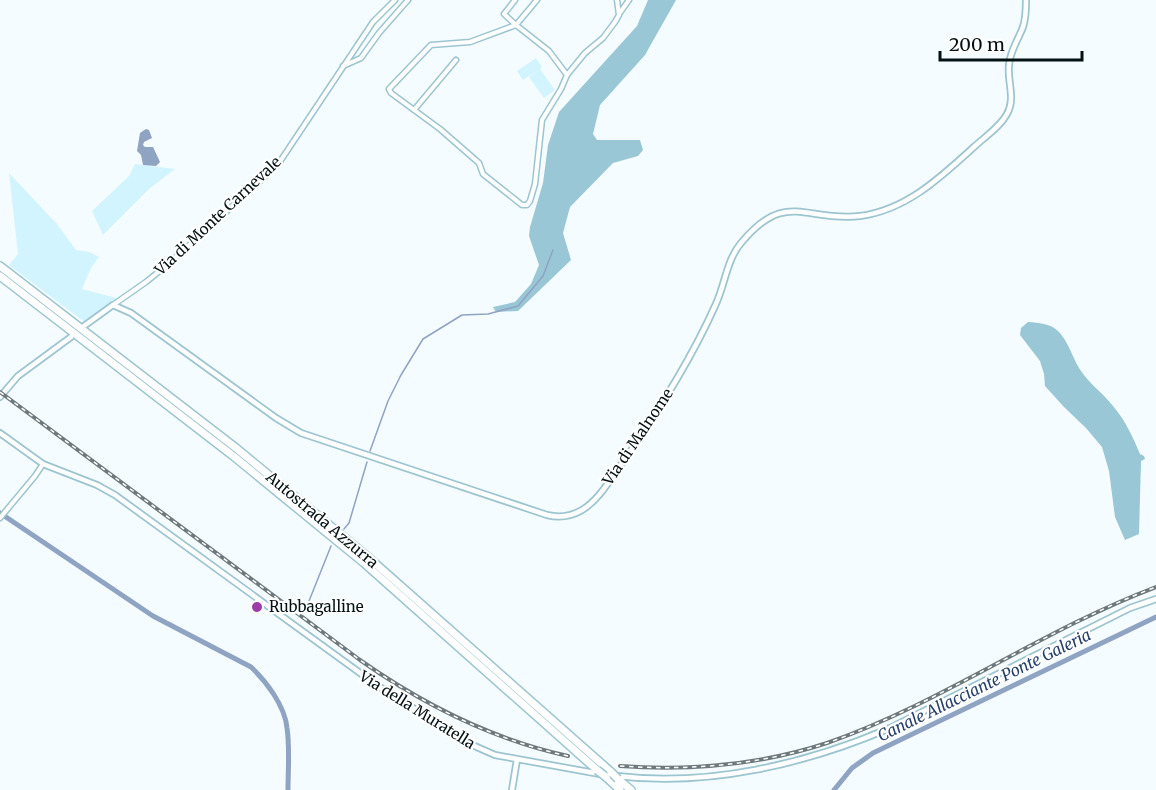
<svg xmlns="http://www.w3.org/2000/svg" width="1156" height="790" font-family="Merriweather,serif">
  <style>
    .green { fill: #d2f4fe }
    .forest { fill: #99c7d5 }
    .water { fill: #8fa3c3 }
    .lines { fill: none; stroke-linecap: round; stroke-linejoin: round }
    .stream { stroke: #8fa3c3; stroke-width: 1.5 }
    .canal { stroke: #8fa3c3; stroke-width: 5 }
    .minor-casing { stroke: #9dc5d0; stroke-width: 7 }
    .tertiary-casing { stroke: #9dc5d0; stroke-width: 8 }
    .motorway-casing { stroke: #9dc5d0; stroke-width: 10 }
    .minor { stroke: #fff; stroke-width: 4 }
    .tertiary { stroke: #fff; stroke-width: 4.5 }
    .motorway { stroke: #fff; stroke-width: 7 }
    .rail-casing { stroke: #6e797d; stroke-width: 4 }
    .rail { stroke: #fff; stroke-width: 1.5; stroke-dasharray: 4.5; stroke-linecap: butt }
    .motorway-bridge-casing { stroke: #9dc5d0; stroke-width: 10; stroke-linecap: butt }
    .motorway-bridge { stroke: #fff; stroke-width: 7 }
    .poi-dot { fill: #9b3da6; stroke: #fff; stroke-width: 2 }
    .labels { text-anchor: middle; stroke-width: 4.5; stroke-linejoin: round; paint-order: stroke }
    .street-label { font-size: 15px; fill: #031115; stroke: #fff }
    .poi-label { font-size: 15px; fill: #031115; stroke: #fff; text-anchor: start }
    .water-label { font-size: 16px; font-style: italic; fill: #26406b; stroke: #fff }
  </style>
  <rect width="100%" height="100%" fill="#f4fcff"/>
  <path class="green" d="M536 58 542 67 540 69 555 90 544 98 529 77 540 69 523 80 517 71Z
    M135 164 175 169 149 189 103 235 92 211 129 176Z
    M9 173 57 224 76 250 90 252 99 257 91 268 82 289 120 299 86 323 9 265 18 254Z"/>
  <path class="forest" d="M648 0H676L645 55 600 105 593 134 597 140H640L643 150 638 156 613 163 570 207 563 233 571 260 518 311 496 312 493 307 515 302 531 284 539 265 529 236 530 227 543 183 548 145 559 112 637 26Z
    M1028 322C1039 323 1049 323 1058 331 1068 341 1072 356 1079 368 1088 383 1102 392 1113 406 1125 420 1133 437 1140 454L1144 456 1145 459 1141 461 1139 534 1125 540 1115 517 1109 471 1102 447 1086 428 1064 407 1045 386 1044 374 1040 361 1020 335 1021 328Z"/>
  <path class="water" d="M146 129 149 130 152 138 144 142 143 145 145 147H153L160 162 156 166 143 165 141 155 137 151 140 133Z"/>
  <g class="lines">
    <path class="stream" d="M370 451 388 401 401 375 423 339 462 315 488 314 518 306 543 276 553 250
      M344 529 349 523 367 462
      M305 611 331 546"/>
    <path class="canal" d="M0 513 153 616 251 667C266 681 285 706 287 728 290 748 288 770 288 790
      M834 790 852 768 873 753 1156 617"/>
    <g class="minor-casing">
      <path id="minor" d="M515 0 504 14 516 25 537 0
        M619 14 629 0
        M343 66 361 58 379 33 408 0
        M567 75 549 51 516 25 470 42 431 45 389 89 391 93 440 129 479 163 483 174 522 205H527L530 201 535 184 542 120 561 89 567 75 585 53 603 38 615 22 619 15 617 0
        M414 110 456 60
        M113 305 146 282 167 265 277 166 373 22 395 0
        M0 518 35 476 43 464"/>
    </g>
    <g class="tertiary-casing">
      <path id="tertiary" d="M84 326 113 305 131 313 276 418 301 433 547 515C559 518 570 517 582 510 599 500 611 478 623 462 658 412 690 362 715 306 725 286 726 261 741 243 786 189 804 222 860 216 907 210 942 176 975 146 986 136 1000 127 1007 114 1016 98 1007 82 1009 65 1010 51 1018 40 1023 27 1026 18 1026 9 1026 0
        M0 397 18 376 71 337
        M0 433 43 464 97 485 115 495 378 686 470 744 495 755 600 774
        M617 776C709 787 806 764 890 728L1130 608 1156 599
        M512 790 517 759"/>
    </g>
    <g class="motorway-casing">
      <path id="motorway" d="M0 266 236 448 368 557 611 772
        M0 276 232 455 364 563 597 770
        M606 777 620 790
        M618 779 631 790"/>
    </g>
    <use href="#minor" class="minor"/>
    <use href="#tertiary" class="tertiary"/>
    <use href="#motorway" class="motorway"/>
    <g class="rail-casing">
      <path id="rail" d="M0 392 360 660C424 705 491 739 568 756
        M620 766C690 771 760 765 827 743 942 703 1042 630 1156 587"/>
    </g>
    <use href="#rail" class="rail"/>
    <g class="motorway-bridge-casing">
      <path id="motorway-bridge" d="M597 770 606 777
        M611 772 618 779"/>
    </g>
    <use href="#motorway-bridge" class="motorway-bridge"/>
  </g>
  <circle class="poi-dot" cx="257" cy="607" r="6"/>
  <g class="labels">
    <g class="street-label">
      <text transform="translate(218 216) rotate(-43)" y="5">Via di Monte Carnevale</text>
      <text transform="translate(638 437) rotate(-56)" y="5">Via di Malnome</text>
      <text transform="translate(322 520) rotate(40)" y="5">Autostrada Azzurra</text>
      <text transform="translate(417 710) rotate(32)" y="5">Via della Muratella</text>
    </g>
    <g class="poi-label">
      <text x="269" y="612">Rubbagalline</text>
    </g>
    <g class="water-label">
      <text transform="translate(984 685) rotate(-26)" y="6">Canale Allacciante Ponte Galeria</text>
    </g>
  </g>
  <path d="M940 51v9h142v-9" fill="none" stroke="#031115" stroke-width="3"/>
  <text x="949" y="51" font-size="18" fill="#031115" stroke="#ffffff" stroke-width="4.5" paint-order="stroke">200 m</text>
</svg>
